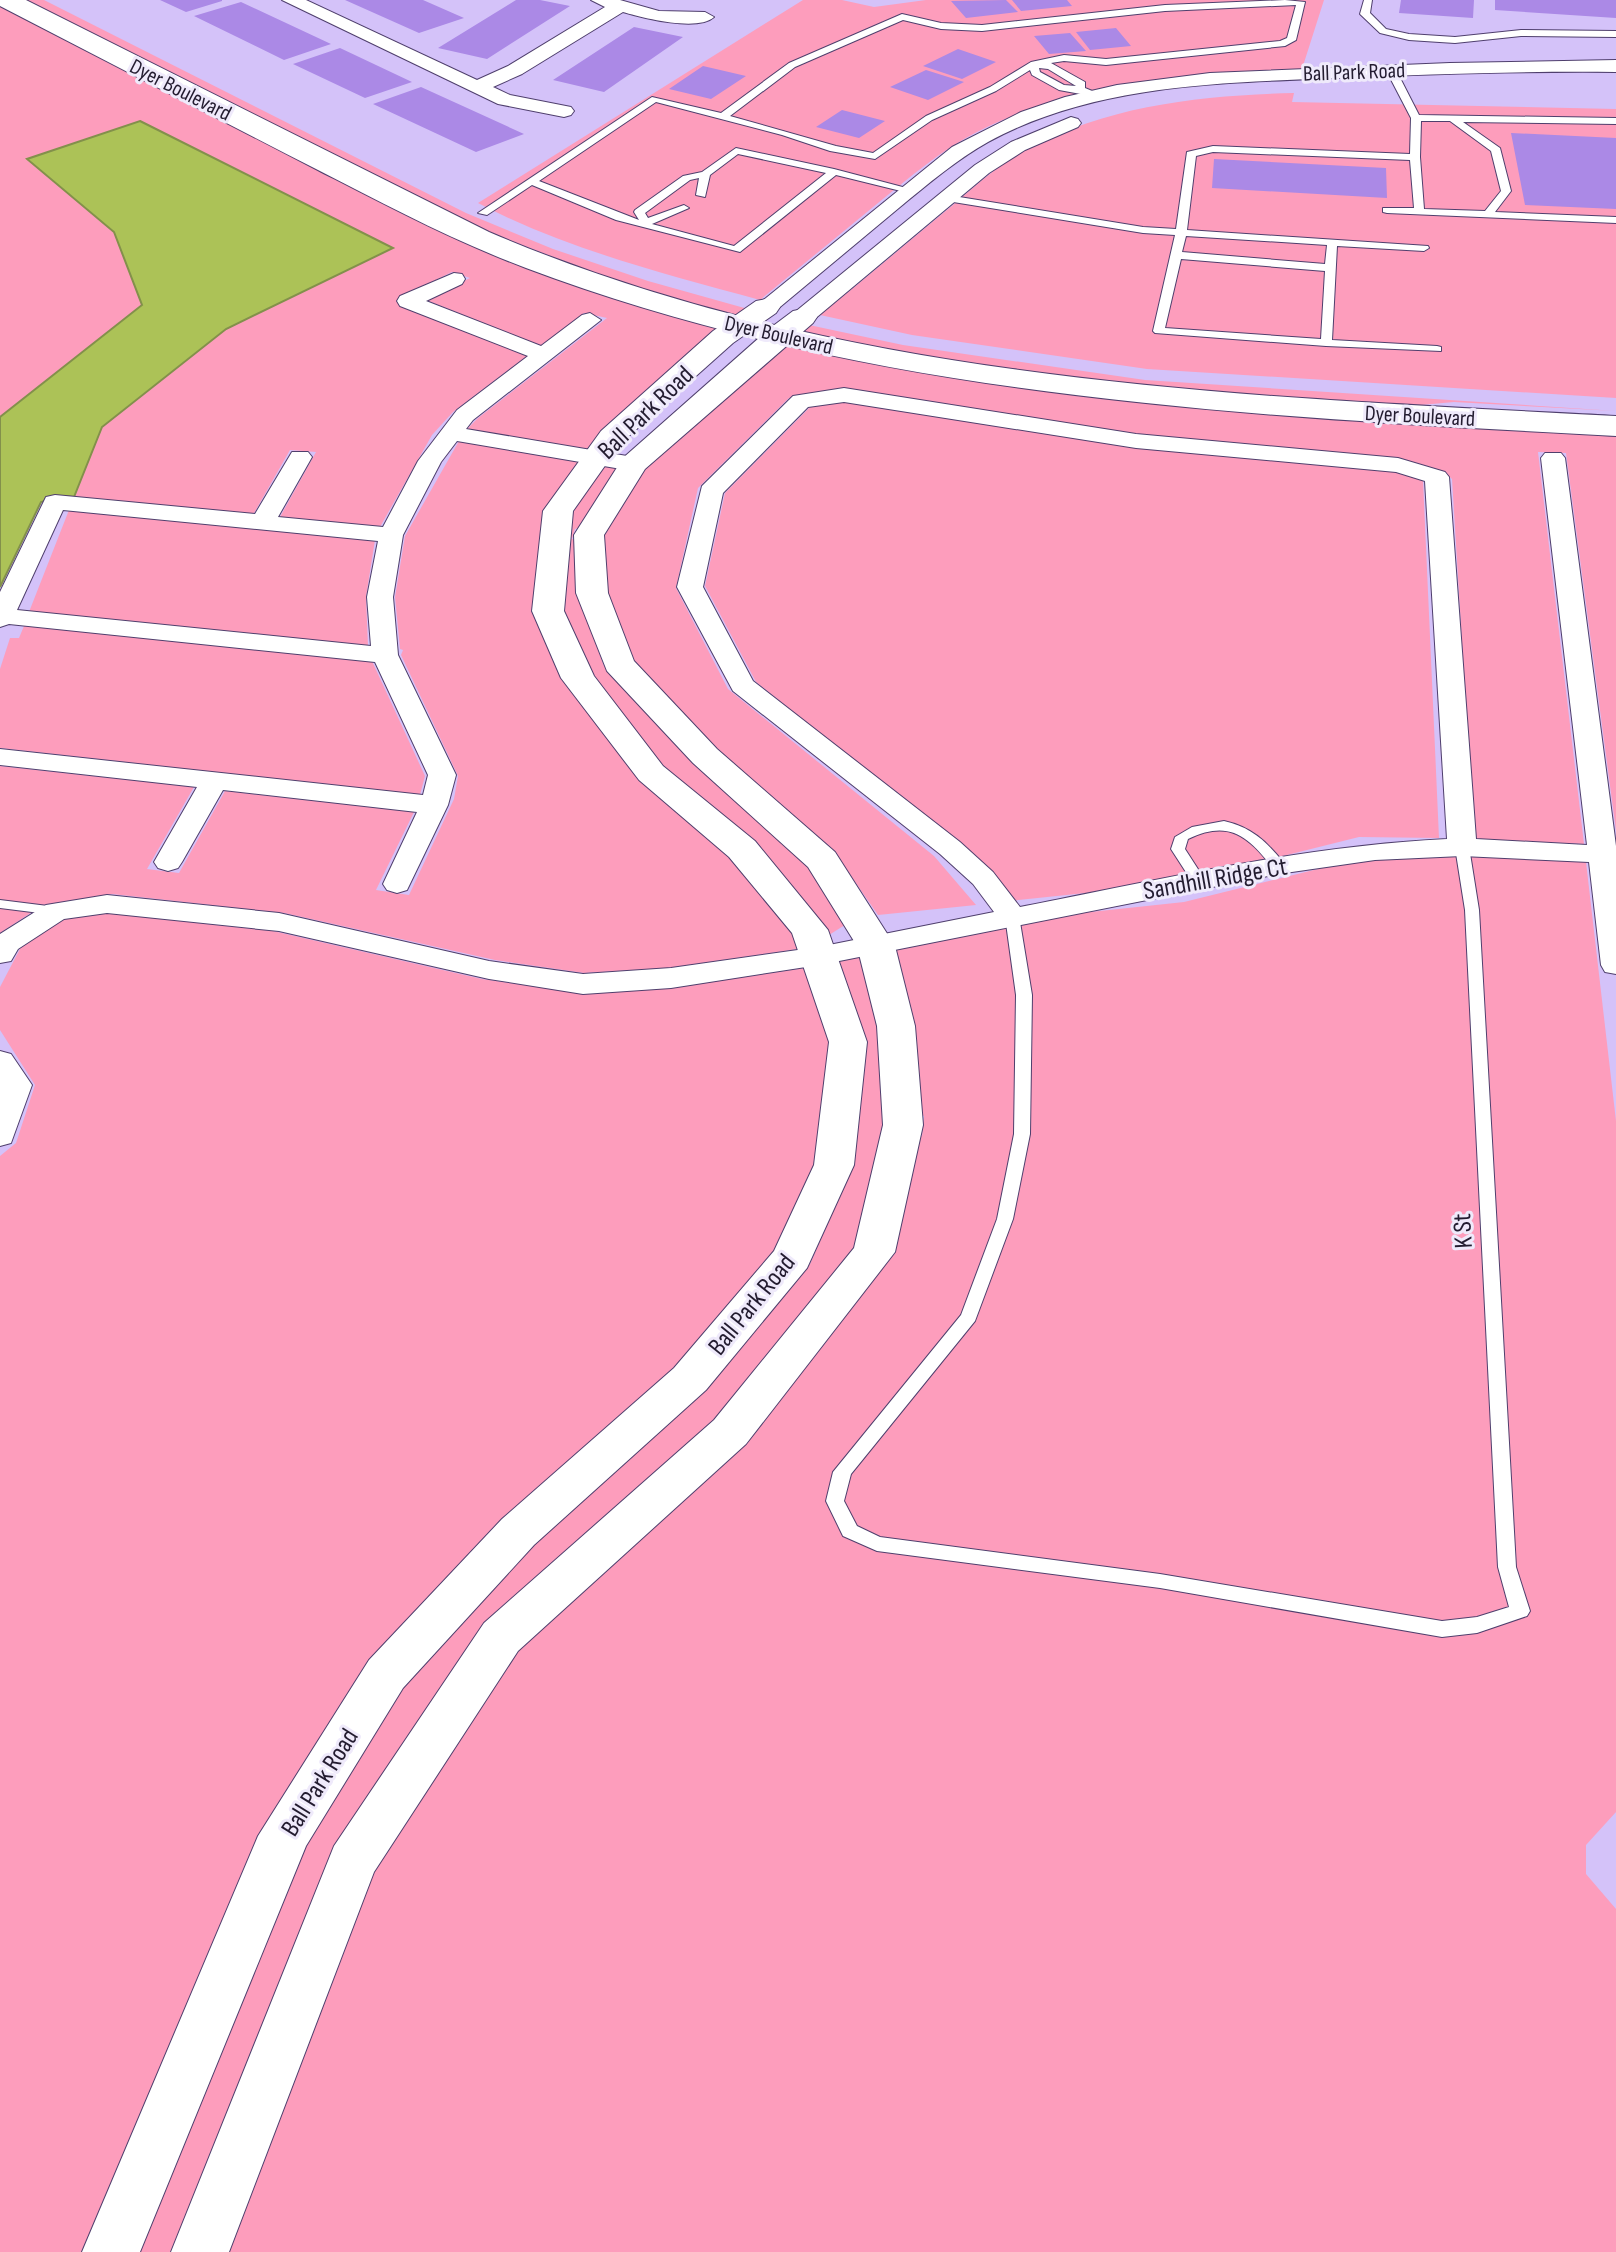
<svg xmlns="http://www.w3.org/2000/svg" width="1616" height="2252" font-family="'Sofia Sans Condensed',sans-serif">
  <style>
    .green { fill: #fd9dbc }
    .water { fill: #acc257; stroke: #83904b; stroke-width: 2 }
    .building { fill: #ab89e6 }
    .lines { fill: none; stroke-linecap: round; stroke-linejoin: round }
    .service-casing { stroke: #4f3f6d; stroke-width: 2 }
    .minor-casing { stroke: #4f3f6d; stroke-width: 2 }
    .tertiary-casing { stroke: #4f3f6d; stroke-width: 2 }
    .secondary-casing { stroke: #4f3f6d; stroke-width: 2 }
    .service { fill: #fff; fill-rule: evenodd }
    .minor { fill: #fff; fill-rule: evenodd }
    .tertiary { fill: #fff; fill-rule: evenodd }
    .secondary { fill: #fff; fill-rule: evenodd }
    .labels { text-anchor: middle; stroke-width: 6; stroke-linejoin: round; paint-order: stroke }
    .far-street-label { font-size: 22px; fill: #231c30; stroke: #efeafb }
    .street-label { font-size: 26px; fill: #231c30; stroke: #efeafb }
  </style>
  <rect width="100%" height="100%" fill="#d4c2f9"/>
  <path class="green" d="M21 0H44L466 213 553 249 648 281 748 309 736 318 640 290 448 217Z
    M803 0H842L874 7 926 0H1324L1302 69C1190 72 1078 81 977 132 941 150 909 178 878 203 839 235 800 267 760 300 665 274 566 249 478 203Z
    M0 3 429 224 722 327 588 450 467 429 478 418 607 318 584 313 541 346 426 300 470 278 452 272 399 298V305L527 356 453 412 432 435 380 527 280 517 316 452 290 450 253 515 74 497 101 427 226 329 392 248 140 121 28 159 114 232 143 306 0 417Z
    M1294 93 1292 102 1616 109V398L1147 369 912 335 820 315C861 282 901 248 942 214 970 191 996 165 1029 148 1109 105 1205 95 1294 93Z
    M809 325 903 345 1145 380 1616 411 1454 402 1388 408 1032 377 797 333Z
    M785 342 914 371 1616 432V831L1566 453 1538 452 1584 844 1474 839 1452 479 1444 472 1139 436 839 390 789 398 698 488 676 588 728 689 934 856 976 905 878 915 837 856 719 752 634 662 607 592 604 536 646 466Z
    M844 401 1394 471 1423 480 1439 838 1359 837 1172 884 1010 901 962 847 756 682 705 586 725 493 811 406Z
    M459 441 579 462 543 511 563 681 636 776 727 854 793 933 798 949 668 968 584 973 495 960 284 913 112 894 43 905 0 933V766L194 787 147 869 179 873 225 791 414 812 376 890 409 895 454 799 458 776 401 655 403 650 400 649 395 597 405 536Z
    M605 466 616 468 578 528 575 529 572 539 575 540 577 594 604 666 691 760 807 864 848 923 829 935 825 926 757 846 665 769 592 676 563 610 572 512Z
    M69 510 375 540 366 597 368 646 29 612Z
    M24 626 372 661 425 776 420 795 0 748V669L10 638H19Z
    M1375 855 1532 858 1586 862 1616 1121V1812L1586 1845V1874L1616 1909V2252H229L248 2197 375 1868 520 1645 746 1441 894 1254 920 1136H922L924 1116 921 1115 887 934 1184 902Z
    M105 913 273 931 482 979 579 993 676 987 805 968 830 1042 815 1163 773 1253 673 1372 365 1668 84 2252H0V1156L16 1143 35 1085 0 1030V987L21 947 64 919Z
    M857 948 878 1027 884 1123 855 1248 711 1424 481 1630 329 1858 197 2186 174 2252H140L307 1841 406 1682 536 1541 709 1386 810 1264 853 1166 866 1043 838 959Z"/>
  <path class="water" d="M140 121 393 248 226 329 102 427 74 497 60 496 41 502 0 587V417L142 305 114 232 27 159Z"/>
  <path class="building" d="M160 0H222V1L186 12Z
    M345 0H423L464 18 419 33Z
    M516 0H540L570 6 487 59 438 48Z
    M1006 0 1018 12 966 18 951 1Z
    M1012 0H1067L1072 6 1021 11Z
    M1401 0H1474L1473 18 1399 13Z
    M1495 0H1616V18L1495 10Z
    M241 2 331 44 284 60 194 16Z
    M634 27 683 37 604 92 553 80Z
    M1116 28 1131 46 1090 50 1076 32Z
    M1070 33 1086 51 1049 54 1034 36Z
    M340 48 412 82 365 98 293 64Z
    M958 49 996 62 962 79 923 66Z
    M703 66 746 76 711 99 669 89Z
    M926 70 964 82 928 100 890 87Z
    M421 87 524 134 476 152 373 104Z
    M842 110 885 121 859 138 816 127Z
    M1511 133 1616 138V209L1525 205Z
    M1214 159 1386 168 1387 198 1212 188Z"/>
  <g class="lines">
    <g class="service-casing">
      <path id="service" d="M1285 0 1305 2 1296 40 1285 46 1106 65 1064 61 1051 63 1085 82V88L1097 93V97L1059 90 1032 75 1030 70 996 91 932 120 875 159 830 151 782 135 656 102 539 181 639 220 634 212 635 210 683 176 702 172 736 148 834 169 914 190 909 193 836 175 740 252 616 220 532 185 487 215 478 213 652 97 721 113 789 63 902 14 941 23 982 25 1165 5ZM1296 5 1287 38 1280 41 1106 59 1064 55 1031 62 990 87 926 116 873 153 836 146 730 116 795 67 903 20 941 29 982 31 1165 11ZM1039 68 1048 69 1076 86 1064 85 1040 72ZM738 154 826 173 734 246 652 224 689 208 684 205 648 218 645 213 690 180 699 178 696 195 705 197 710 175Z
        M1364 0H1372L1370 13 1386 29 1409 34 1455 37 1521 30 1616 31V37L1521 36 1455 43 1409 40 1380 33 1360 14Z
        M1391 67 1396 70 1419 115 1616 118V124L1463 122 1500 148 1511 191 1495 212 1616 217V223L1387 213 1383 212V208H1414L1410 160 1213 152 1196 156 1187 230 1428 246 1429 248 1424 251 1337 246 1332 340 1437 346 1441 347V351L1326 346 1155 333 1153 331 1175 235 1143 233 947 201 942 198 947 195 1143 227 1176 229 1187 152 1213 146 1410 154 1411 118 1386 70ZM1421 121H1450L1491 151 1501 191 1485 211 1424 209 1420 157ZM1186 236 1327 245 1325 264 1182 252ZM1181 259 1325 271 1321 339 1165 328Z
        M1224 821C1251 827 1266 841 1283 862L1285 865 1283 868H1273C1248 836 1229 819 1188 839L1185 849 1205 880 1203 883H1193L1171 849 1175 837 1192 827Z
        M1462 843 1469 847 1479 910 1516 1567 1530 1611 1527 1616 1477 1633 1442 1637 1160 1588 877 1551 843 1536 826 1501 833 1472 961 1315 997 1219 1014 1134 1016 995 1005 916 1012 911 1019 916 1032 995 1030 1134 1013 1219 975 1321 851 1474 844 1501 857 1526 880 1537 1160 1574 1442 1621 1477 1617 1509 1607 1498 1567 1465 910 1455 847Z
        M0 900 56 907 63 911 56 915 0 908Z"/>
    </g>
    <g class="minor-casing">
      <path id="minor" d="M282 0H306L477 80 508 66 605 7 591 0H620L659 11 705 12 714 17C698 32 643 18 623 12L522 74 493 87 510 95 571 107 574 111 571 115 564 117 498 104Z
        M1616 60V72C1523 71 1430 74 1337 78 1219 83 1094 84 988 142 956 160 928 184 900 207 858 242 816 277 774 312L766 314 755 307 952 147 1021 112 1065 97 1117 85 1210 73 1450 63Z
        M1071 117 1078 119 1081 123 1078 127 1025 150 989 173 811 322H795L792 317 795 312 975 165 1011 142Z
        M454 273 462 274 465 279 462 284 426 301 541 346 582 315 590 313 601 320 473 420 466 429 633 457 641 459 645 464 641 469 633 471 457 441 441 462 403 535 393 597 398 655 456 775 448 805 407 890 397 893 387 890 383 884 417 812 223 790 182 862 178 868 168 871 158 868 154 862 197 787 0 765V749L423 795 428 775 375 662 9 624 0 627V592L46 497 55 495 255 514 292 452H308L312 457 278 517 383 527 418 461 457 410 528 356 400 306 397 301 400 296ZM63 510 378 541 367 597 371 646 17 610Z
        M844 388 1136 434 1398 458 1445 472 1449 477 1476 839 1587 845 1541 458 1545 453H1561L1565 458 1616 846V974L1605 972 1601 965 1589 862 1462 856 1375 860 1278 874 819 965 671 988 583 994 489 979 279 931 107 913 64 919 18 949 11 961 0 963V934L46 905 107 895 279 913 489 961 583 974 671 968 819 947 994 912 973 884 940 854 733 691 677 587 702 486 793 396ZM844 402 1136 448 1396 472 1425 481 1447 839C1303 846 1162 879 1020 907L993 872 960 842 753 681 703 587 723 493 808 407Z
        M0 1051 11 1054 32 1085 11 1143 0 1146Z"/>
    </g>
    <g class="tertiary-casing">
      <path id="tertiary" d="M766 299 776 301 780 307 776 313 733 343 621 443 573 511 564 611 594 676 663 766 755 841 828 930 867 1042 854 1165 807 1268 706 1390 534 1545 403 1688 306 1846 140 2252H82L258 1836 369 1660 502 1519 674 1368 774 1251 814 1165 829 1042 792 933 729 857 639 780 561 678 532 611 543 511 601 431 713 331 756 301Z
        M803 309 813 311 817 317 813 323 645 469 604 535 608 593 634 661 717 749 835 852 895 946 915 1026 923 1125 895 1252 746 1444 518 1651 374 1872 229 2252H171L334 1846 484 1623 714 1420 854 1248 883 1125 877 1026 857 946 808 867 693 763 607 671 576 593 574 535 623 458 769 329 793 311Z"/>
    </g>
    <g class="secondary-casing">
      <path id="secondary" d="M0 0H26L489 232C842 383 1238 396 1616 416V436C1249 416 873 399 526 268 454 241 386 205 318 170 212 116 106 61 0 6Z"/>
    </g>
    <use href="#service" class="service"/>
    <use href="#minor" class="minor"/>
    <use href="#tertiary" class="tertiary"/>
    <use href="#secondary" class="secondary"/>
  </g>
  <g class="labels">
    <g class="far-street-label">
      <text transform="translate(1354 71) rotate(-2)" y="8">Ball Park Road</text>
      <text transform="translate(181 89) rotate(27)" y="8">Dyer Boulevard</text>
      <text transform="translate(779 334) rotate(13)" y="8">Dyer Boulevard</text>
      <text transform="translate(1420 415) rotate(3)" y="8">Dyer Boulevard</text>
    </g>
    <g class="street-label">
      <text transform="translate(645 412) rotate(-44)" y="9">Ball Park Road</text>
      <text transform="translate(1215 878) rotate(-10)" y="9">Sandhill Ridge Ct</text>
      <text transform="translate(1462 1231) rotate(-93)" y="9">K St</text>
      <text transform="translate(751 1304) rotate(-51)" y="9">Ball Park Road</text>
      <text transform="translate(319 1782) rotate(-58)" y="9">Ball Park Road</text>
    </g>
  </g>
</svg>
